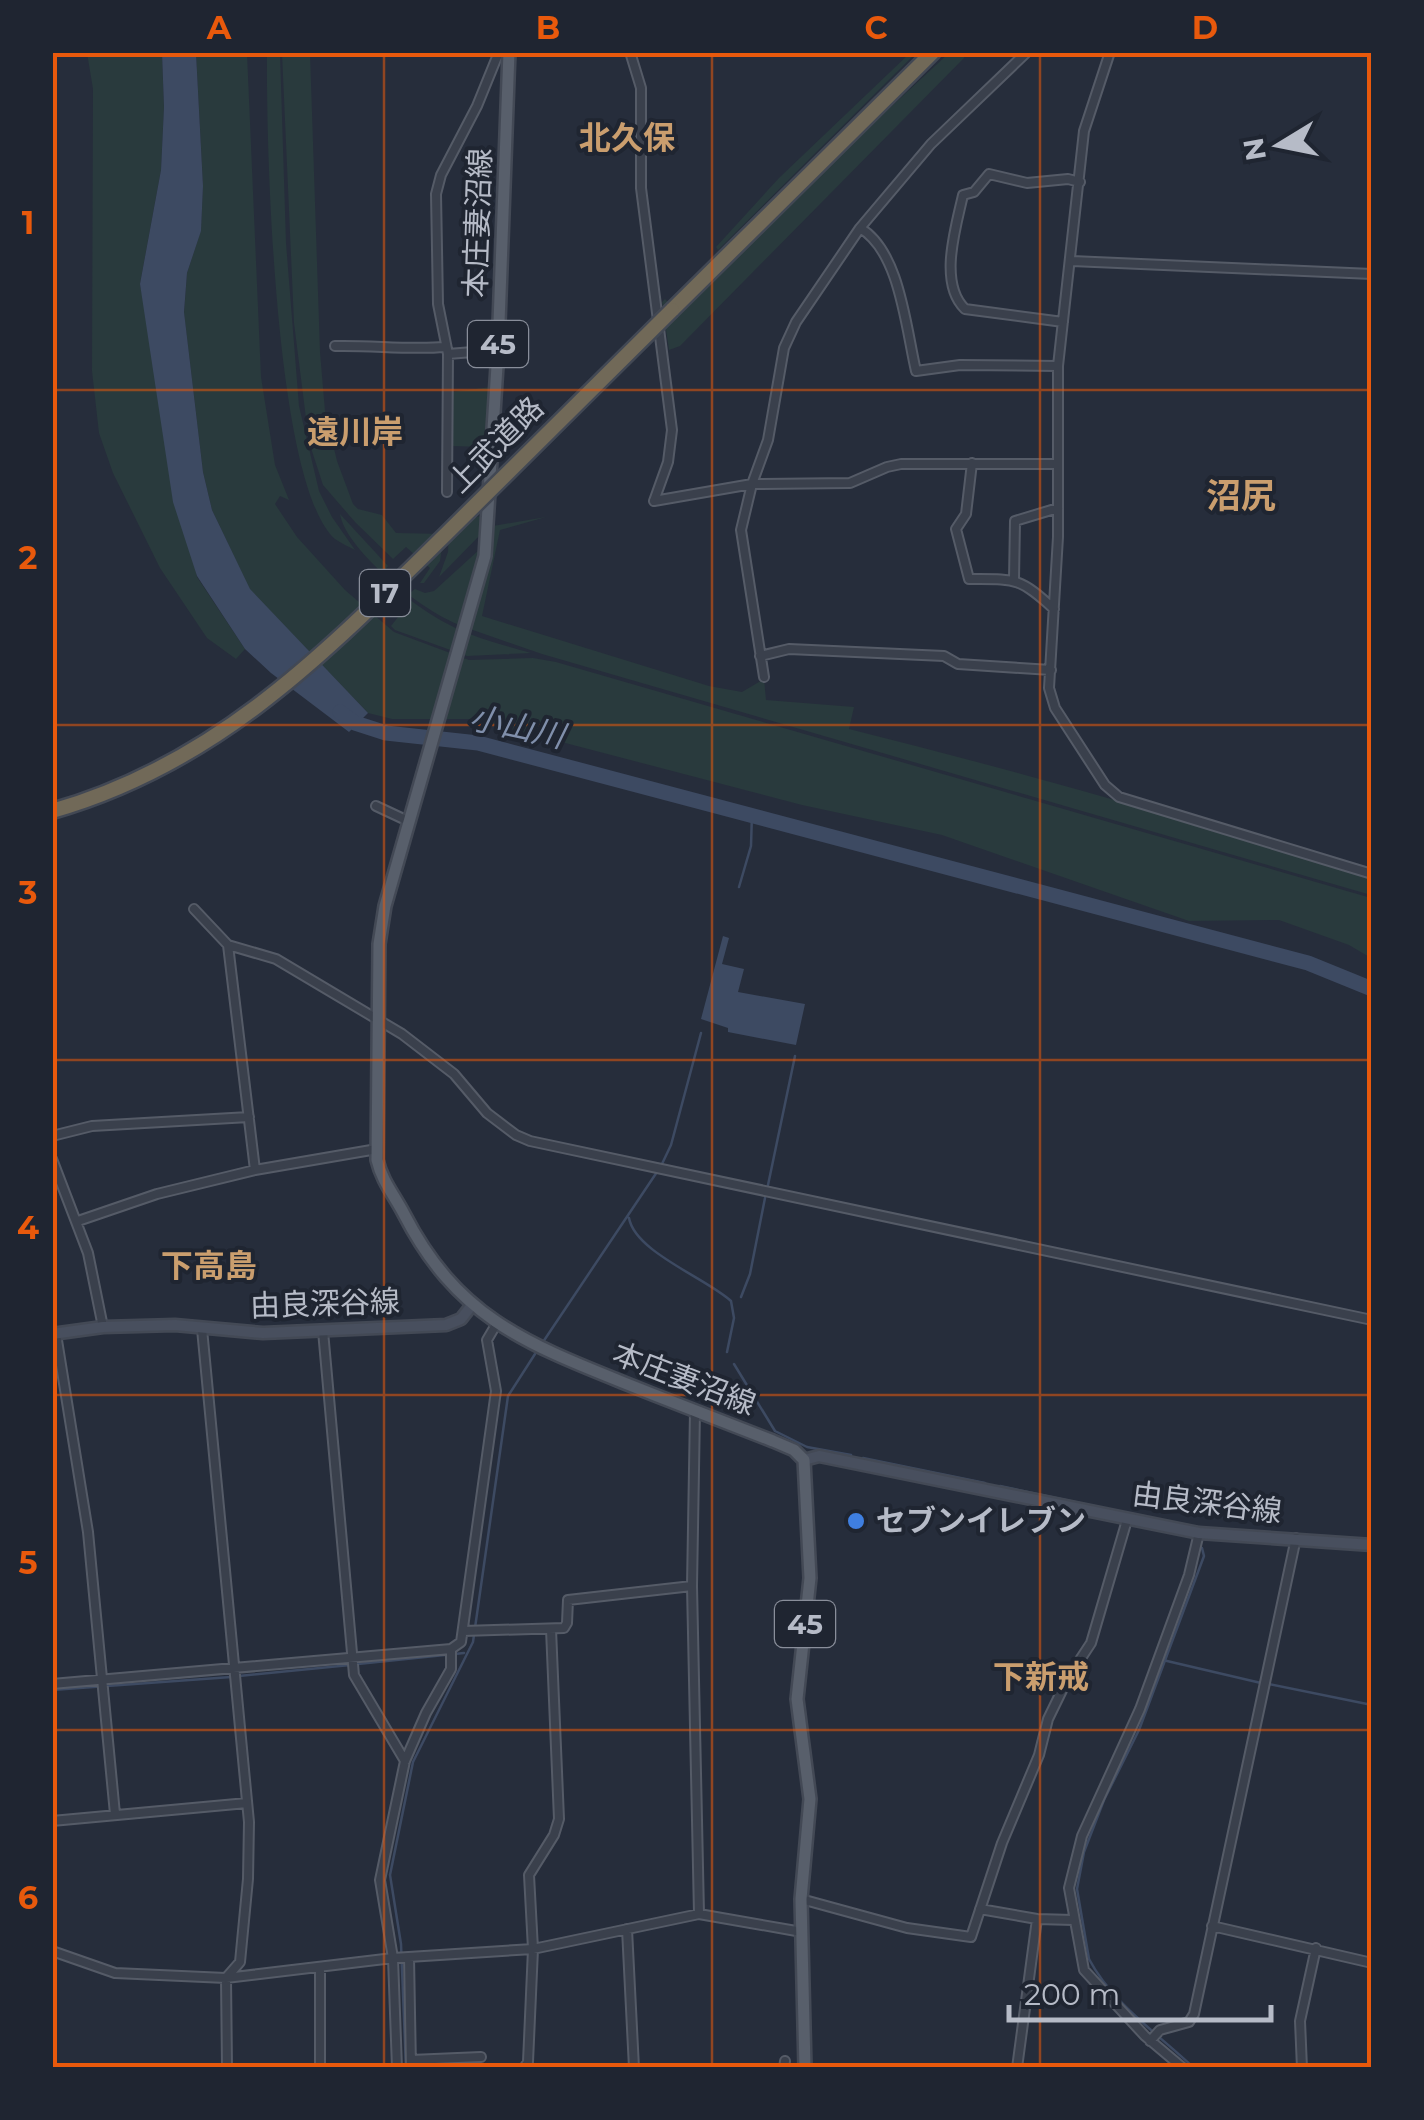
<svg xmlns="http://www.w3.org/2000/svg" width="1424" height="2120" font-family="Montserrat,'Noto Sans JP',sans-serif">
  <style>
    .green { fill: #293a3d }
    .water { fill: #3d4a62 }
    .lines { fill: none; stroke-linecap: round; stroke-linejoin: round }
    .stream { stroke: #3d4a62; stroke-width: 2.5 }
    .river { stroke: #3d4a62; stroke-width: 15 }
    .street-casing { stroke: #555b67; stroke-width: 12 }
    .secondary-casing { stroke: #434955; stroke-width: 15 }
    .primary-casing { stroke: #434955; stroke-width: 16 }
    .highway-casing { stroke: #424854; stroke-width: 19 }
    .street { stroke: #3a404c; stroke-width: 8 }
    .secondary { stroke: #484f5e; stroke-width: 10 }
    .primary { stroke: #585f6b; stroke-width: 11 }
    .highway { stroke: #716958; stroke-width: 14 }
    .highway-bridge-casing { stroke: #424854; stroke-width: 19; stroke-linecap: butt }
    .highway-bridge { stroke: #716958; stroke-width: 14 }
    .grid { fill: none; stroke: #e8590c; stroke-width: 2.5; stroke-opacity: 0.55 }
    .shop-dot { fill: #3f7fe0; stroke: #1f2531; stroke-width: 4 }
    .labels { text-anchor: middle; stroke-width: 8; stroke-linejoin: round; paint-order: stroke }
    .shield { fill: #1f2531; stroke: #898e9a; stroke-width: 2.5 }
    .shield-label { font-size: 28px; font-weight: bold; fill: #b6bbc7 }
    .street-label { font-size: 30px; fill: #b6bbc7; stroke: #1f2531 }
    .poi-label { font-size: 30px; font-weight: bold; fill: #b6bbc7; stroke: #1f2531; text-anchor: start }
    .neighbourhood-label { font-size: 32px; font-weight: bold; fill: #ca9e6e; stroke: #1f2531 }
    .water-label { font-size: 32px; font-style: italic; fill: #808fab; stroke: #1f2531 }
    .quarter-label { font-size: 35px; font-weight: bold; fill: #ca9e6e; stroke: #1f2531 }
    .neatline { fill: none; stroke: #e8590c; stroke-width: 4 }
    .grid-label { font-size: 32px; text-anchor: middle; font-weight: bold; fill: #e8590c }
  </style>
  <rect width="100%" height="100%" fill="#262d3b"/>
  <path class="green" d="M87 53H162L164 107 161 170 140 284 197 577 245 649 236 659 207 638 160 568 113 473 99 433 92 371 93 89Z
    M196 53H247L261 377 275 465 289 500 280 496 275 504 297 537 345 590 394 632 469 660 533 658 556 662 1371 898V958L1349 945 1279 920 1189 921 942 835 802 805 474 719H392L368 713 250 590 212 510 203 472 184 313 187 273 201 230 203 186Z
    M267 53H280L286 243 299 406 319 491 332 517 355 550C349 547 341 543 335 539 274 485 266 141 267 53Z
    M282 53H310L320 352 325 411 337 461 353 504 358 509 382 515 396 533 444 534 440 561 424 583H420L430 568 406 547 393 559 355 522 323 485 309 442 294 323Z
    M910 53H916L718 250 716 247 779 178Z
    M949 53H964V58L680 346 669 350 662 302 665 299 668 302 664 307 674 317 684 309 838 156Z
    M491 387 484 531 439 577 448 552 449 525 480 516 486 447 451 446 452 392Z
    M340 514 388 566 385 570 411 592 415 589 425 593 434 591 480 549 460 625C425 613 346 551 340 514Z
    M546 517 500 530 482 616 709 686 742 692 764 679 766 700 854 707 849 729C1025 773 1199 822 1371 878V895L542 654 470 629 485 577 493 526Z
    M401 593C448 630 474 637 531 653L467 656 395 630 391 626 409 603 399 595Z"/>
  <path class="water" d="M162 53H196L203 186 201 231 187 273 184 312 203 472 212 510 250 589 368 713 349 732 271 673 245 649 197 576 173 502 140 284 161 170 164 107Z
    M723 936 729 938 722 964 744 969 738 992 805 1004 796 1045 728 1032V1028L701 1019Z"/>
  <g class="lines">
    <path class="stream" d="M739 887 751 846 752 813
      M768 1185 795 1056
      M629 1218C635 1252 706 1278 731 1301L734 1318 727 1352
      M741 1297 750 1274 765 1198
      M543 1342 661 1166 671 1145 701 1033
      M734 1364 775 1431 807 1447 851 1455
      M863 1458 985 1483
      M1000 1486 1122 1512
      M1136 1515 1190 1526
      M1167 1661 1261 1683
      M358 1664 464 1653
      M239 1676 350 1665
      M1269 1684 1372 1705
      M52 1690 231 1677
      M406 2068 401 1944 390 1875 413 1762 473 1642 508 1396 535 1354
      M1194 2068C1158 2034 1112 2003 1089 1959L1077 1889 1084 1852 1104 1800 1139 1730 1204 1556 1202 1548"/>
    <path class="river" d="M340 712 355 723 386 733 478 743 1308 963 1372 989"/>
    <g class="street-casing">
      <path id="street" d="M630 52 641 88V188L672 430 668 462 654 501
        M1110 52 1084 131 1058 366V537L1049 688 1055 708 1105 785 1119 797 1372 874
        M860 228C900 251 906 329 916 371L960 365 1058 366
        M1072 261 1372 274
        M1063 322 965 309C938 283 956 227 963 195L974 192 989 174 1027 183 1068 179 1080 182
        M335 346C372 345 408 350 445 347
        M448 354 498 350
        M972 463 966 514 956 529 969 579C1016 579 1019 577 1054 609
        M447 492 448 354 438 304 436 194 441 175 477 106 499 52
        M654 501 752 484 850 483 887 467 901 464H1058
        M1014 579 1015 521 1058 508
        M760 656 789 649 944 656 958 664 1051 670
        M764 677 741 530 752 484 768 440 784 348 796 322 860 228 931 144 1027 52
        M376 806 408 821
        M194 909 228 945 276 959 402 1034 454 1074 487 1113 516 1135 530 1141 1372 1320
        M228 945 255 1170
        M52 1136 92 1126 249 1117
        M52 1159 88 1253 103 1327
        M78 1221 157 1194 255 1170 377 1149
        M202 1329 249 1822 248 1879 240 1962 226 1978 227 2068
        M323 1331 354 1675 405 1761
        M56 1334 88 1532 115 1814
        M695 1411 692 1586 699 1914
        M463 1631 564 1628 567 1623 568 1600 692 1586
        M52 1684 451 1649
        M52 1821 247 1803
        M801 1899 907 1928 971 1937 1002 1843 1039 1755 1048 1719 1068 1678 1091 1643 1127 1520
        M980 1909 1037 1919 1073 1920
        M1212 1926 1372 1963
        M627 1929 634 2068
        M52 1951 115 1973 226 1978 393 1958 533 1949 699 1914 802 1932
        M409 1957 411 2068
        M320 1967V2068
        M1150 2041 1160 2030 1189 2022 1194 2014 1296 1538
        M411 2060 481 2057
        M397 2068 393 1958 380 1880 405 1761 426 1713 451 1669V1649L461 1642 496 1391 487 1340 497 1323
        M524 2068 528 2062 533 1949 529 1875 554 1835 559 1819 551 1629
        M784 2068 785 2061
        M1017 2068 1037 1919
        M1183 2068 1145 2036 1084 1970 1069 1888 1082 1836 1140 1709 1189 1575 1199 1533
        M1302 2068 1300 2021 1316 1948"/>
    </g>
    <g class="secondary-casing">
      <path id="secondary" d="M52 1334 103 1327 175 1325 263 1333 446 1325 461 1319 472 1305
        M804 1460 819 1456 1199 1533 1372 1545"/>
    </g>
    <g class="primary-casing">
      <path id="primary" d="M509 52 498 350 485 556 385 906 379 944 377 1160C382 1181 394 1195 404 1214 456 1315 522 1342 622 1382 672 1402 722 1421 773 1441L794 1450 804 1460 810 1578 797 1699 810 1799 801 1899 805 2068"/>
    </g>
    <g class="highway-casing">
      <path id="highway" d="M672 310 933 52"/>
    </g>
    <use href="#street" class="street"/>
    <use href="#secondary" class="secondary"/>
    <use href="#primary" class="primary"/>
    <use href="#highway" class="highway"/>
    <g class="highway-bridge-casing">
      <path id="highway-bridge" d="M52 811C218 764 326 652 445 535 521 460 596 385 672 310"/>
    </g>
    <use href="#highway-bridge" class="highway-bridge"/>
  </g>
  <path class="grid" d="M384 52V2068M712 52V2068M1040 52V2068M52 390H1372M52 725H1372M52 1060H1372M52 1395H1372M52 1730H1372"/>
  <circle class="shop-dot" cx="856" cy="1521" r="10"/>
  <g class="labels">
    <g class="shield">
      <rect x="468" y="321" width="60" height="46" rx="8"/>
      <rect x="360" y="570" width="50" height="46" rx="8"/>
      <rect x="775" y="1601" width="60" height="46" rx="8"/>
    </g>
    <g class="shield-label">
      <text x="498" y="354">45</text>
      <text x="385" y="603">17</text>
      <text x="805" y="1634">45</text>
    </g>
    <g class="street-label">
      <text transform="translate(478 223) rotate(-88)" y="10">本庄妻沼線</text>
      <text transform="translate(496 445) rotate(-45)" y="10">上武道路</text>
      <text transform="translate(325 1304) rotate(-2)" y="10">由良深谷線</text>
      <text transform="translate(684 1379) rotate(21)" y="10">本庄妻沼線</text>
      <text transform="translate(1207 1503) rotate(7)" y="10">由良深谷線</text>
    </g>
    <g class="poi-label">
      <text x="876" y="1531">セブンイレブン</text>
    </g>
    <g class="neighbourhood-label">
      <text x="627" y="149">北久保</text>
      <text x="355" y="443">遠川岸</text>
      <text x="209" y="1277">下高島</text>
      <text x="1041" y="1688">下新戒</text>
    </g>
    <g class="water-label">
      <text transform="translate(517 727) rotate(12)" y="11">小山川</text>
    </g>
    <g class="quarter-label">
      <text x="1241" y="508">沼尻</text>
    </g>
  </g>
  <rect width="1424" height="2120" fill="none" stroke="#1f2531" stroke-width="110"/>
  <g transform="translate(1279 145) rotate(260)" stroke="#1f2531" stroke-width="8" paint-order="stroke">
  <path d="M0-8L18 38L0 25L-18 38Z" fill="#b6bbc7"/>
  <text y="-15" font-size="28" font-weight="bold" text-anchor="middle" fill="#b6bbc7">N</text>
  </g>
  <path d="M1009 2005v15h262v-15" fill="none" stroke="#b6bbc7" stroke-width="5"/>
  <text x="1024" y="2005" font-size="30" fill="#b6bbc7" stroke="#1f2531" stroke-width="8" paint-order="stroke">200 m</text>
  <rect x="55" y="55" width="1314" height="2010" class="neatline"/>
  <g class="grid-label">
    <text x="219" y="39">A</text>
    <text x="548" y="39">B</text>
    <text x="876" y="39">C</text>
    <text x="1205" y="39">D</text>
    <text x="28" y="234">1</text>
    <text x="28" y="569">2</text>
    <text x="28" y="904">3</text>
    <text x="28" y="1239">4</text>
    <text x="28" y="1574">5</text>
    <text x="28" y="1909">6</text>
  </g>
</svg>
